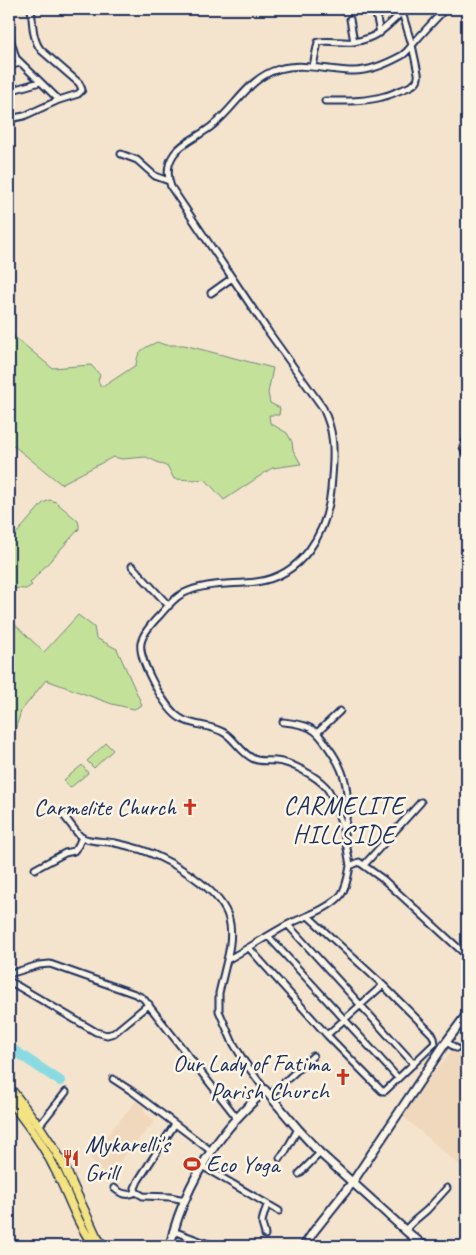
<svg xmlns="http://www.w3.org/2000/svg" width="476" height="1255" font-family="Caveat,sans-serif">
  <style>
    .built { fill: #f0d8bc }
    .green { fill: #c4e199; stroke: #70887c }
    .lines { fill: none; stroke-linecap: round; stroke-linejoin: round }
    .river { stroke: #89dbe1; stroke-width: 10 }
    .street-casing { stroke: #1b2f5e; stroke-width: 9 }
    .secondary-casing { stroke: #1b2f5e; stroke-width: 11 }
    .primary-casing { stroke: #1b2f5e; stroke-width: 11 }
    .street { stroke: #fcf5e5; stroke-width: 5 }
    .secondary { stroke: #fcf5e5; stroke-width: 7 }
    .primary { stroke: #f4e382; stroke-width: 8 }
    .labels { text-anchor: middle; stroke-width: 5; stroke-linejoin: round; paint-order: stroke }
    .poi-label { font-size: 24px; fill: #1b2f5e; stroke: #fcf5e5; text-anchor: end }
    .neighbourhood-label { font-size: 25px; letter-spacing: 1px; fill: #1b2f5e; stroke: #fcf5e5 }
  </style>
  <rect width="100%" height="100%" fill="#f5e4cd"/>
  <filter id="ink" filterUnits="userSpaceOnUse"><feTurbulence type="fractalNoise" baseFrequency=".02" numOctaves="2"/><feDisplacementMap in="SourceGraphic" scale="10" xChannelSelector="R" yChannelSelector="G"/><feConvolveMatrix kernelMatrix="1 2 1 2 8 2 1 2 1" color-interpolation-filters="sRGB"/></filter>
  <g filter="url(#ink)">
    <path class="built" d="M453 1049 467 1061V1172L400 1114Z
      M137 1100 144 1106 145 1113 155 1121 105 1178 89 1156Z"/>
    <path class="green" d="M9 332 52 368 91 365 100 375 98 380 100 385 104 386 136 365C138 349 143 349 157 342L165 345H184L273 368 268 393 270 403 280 408 279 415H269L270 423 287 433 292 442 293 450 301 464 272 468 224 500 205 479C194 481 184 479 174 479L168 467 146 457 122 459 113 457 61 484 9 442Z
      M50 500 56 502 78 521 79 525V529L30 583 32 585 26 589 9 588V542L43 503Z
      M78 615 94 627 96 638 117 649 142 705 134 709 112 704 46 680 21 711 9 750V619L44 652Z
      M106 743 113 750 94 768 87 761Z
      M82 765 88 773 70 788 64 780Z"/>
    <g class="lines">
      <path class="river" d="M9 1047 60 1081"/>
      <g class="street-casing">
        <path id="street" d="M375 9 380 33
          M9 19 11 41 16 58 59 100
          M350 19 354 42
          M9 66 20 63
          M313 66 318 42C329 40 341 43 353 42 376 39 387 27 402 12
          M9 91 40 82
          M325 101C345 101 366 102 385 96 391 95 397 91 404 89 411 86 420 83 418 73L412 45 401 9
          M9 119 24 116 59 100 78 94 82 90 81 87 79 83 41 50C32 39 33 23 31 9
          M121 154 137 160 155 176 169 181
          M211 293 232 278
          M467 438 463 447 467 456
          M132 566 169 606
          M283 722C292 723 302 724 310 728 318 732 323 739 328 747 348 774 350 795 345 827
          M318 732 340 711
          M64 816C70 823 75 831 81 837 88 842 106 841 115 843 130 846 145 850 159 857 182 868 222 892 229 919 232 931 230 948 227 960
          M364 865 421 802
          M350 866C347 847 344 828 337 811 334 802 332 794 326 787 316 776 291 762 276 761 268 760 261 762 254 759 242 754 236 741 226 734 212 724 194 727 180 718 165 709 138 660 141 643 143 633 153 622 160 615 166 608 174 598 182 594 205 582 231 585 256 582 302 576 327 533 331 490 332 473 335 454 332 437 331 427 327 417 323 408L270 334 171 187C167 176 167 164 174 154 182 142 202 135 213 125 236 107 249 77 279 69 304 62 329 71 354 71 369 71 388 63 401 56 407 53 410 47 414 43 424 31 435 20 445 9
          M35 869 65 853 74 851 78 846 82 837
          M288 925 414 1064
          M268 936 398 1078
          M249 948 327 1035 378 1087 382 1091H385L435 1043 434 1038 432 1034 383 985 308 916
          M9 974 39 965 50 964 135 994 143 998 237 1118
          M9 981 96 1032 107 1035 114 1033 149 1004
          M460 1024 467 1031
          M327 1035 383 985
          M444 1044 448 1043 456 1048
          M113 1079 133 1092 211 1151
          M265 1090 244 1061 232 1041 219 1011V993L227 960C247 949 267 936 287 925 305 916 328 910 341 895 347 886 348 876 350 866L359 862 384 880 467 956
          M270 1095 313 1056
          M39 1126 66 1092
          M280 1158 285 1152 298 1129
          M202 1166 279 1211
          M299 1174 320 1153
          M114 1188C121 1194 128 1197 136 1192
          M136 1192 135 1188 138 1181 175 1124
          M136 1192 143 1196 170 1197 185 1200
          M405 1230 414 1221 427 1210 447 1188
          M173 1231 211 1245
          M265 1235C265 1231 262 1227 262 1222 263 1216 266 1210 267 1204"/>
      </g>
      <g class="secondary-casing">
        <path id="secondary" d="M170 1246C178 1208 199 1165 223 1135 235 1118 251 1104 265 1090L298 1129 320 1153 405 1230 424 1246
          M304 1246 314 1231 352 1183 444 1045 467 1014"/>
      </g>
      <g class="primary-casing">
        <path id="primary" d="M9 1087 39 1126 55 1150 63 1164 96 1236 103 1246
          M9 1100C25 1121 42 1142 54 1167 68 1193 76 1222 94 1246"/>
      </g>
      <use href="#street" class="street"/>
      <use href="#secondary" class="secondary"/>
      <use href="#primary" class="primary"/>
    </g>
  </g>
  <defs>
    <g id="church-bare" transform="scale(1.35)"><path d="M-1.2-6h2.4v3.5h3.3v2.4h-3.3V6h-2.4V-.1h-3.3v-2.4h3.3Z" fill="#c8321e" stroke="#fcf5e5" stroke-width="2.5" paint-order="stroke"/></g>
    <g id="restaurant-bare" transform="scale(1.35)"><path d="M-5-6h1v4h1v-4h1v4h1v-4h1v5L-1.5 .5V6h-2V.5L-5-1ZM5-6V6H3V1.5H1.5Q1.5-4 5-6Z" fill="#c8321e" stroke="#fcf5e5" stroke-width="2.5" paint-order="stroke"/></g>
    <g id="stadium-bare" transform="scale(1.35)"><path d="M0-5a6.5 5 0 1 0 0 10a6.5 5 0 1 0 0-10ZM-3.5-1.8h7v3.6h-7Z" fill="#c8321e" stroke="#fcf5e5" stroke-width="2.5" paint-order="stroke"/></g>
  </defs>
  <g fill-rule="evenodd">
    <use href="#church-bare" x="190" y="807"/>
    <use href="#church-bare" x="343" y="1077"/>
    <use href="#restaurant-bare" x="71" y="1158"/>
    <use href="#stadium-bare" x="192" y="1164"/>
  </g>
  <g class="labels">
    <g class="poi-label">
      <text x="176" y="815">Carmelite Church</text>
      <text x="329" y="1071">Our Lady of Fatima<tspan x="329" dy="28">Parish Church</tspan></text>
      <text x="85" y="1152" text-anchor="start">Mykarelli's<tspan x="85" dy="28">Grill</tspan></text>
      <text x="206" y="1172" text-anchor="start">Eco Yoga</text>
    </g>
    <g class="neighbourhood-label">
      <text x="344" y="814">CARMELITE<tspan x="344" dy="29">HILLSIDE</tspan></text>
    </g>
  </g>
  <rect width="476" height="1255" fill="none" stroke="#fcf5e5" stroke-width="30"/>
  <rect x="15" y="15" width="446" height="1225" fill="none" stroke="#1b2f5e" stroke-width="2" filter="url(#ink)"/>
</svg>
